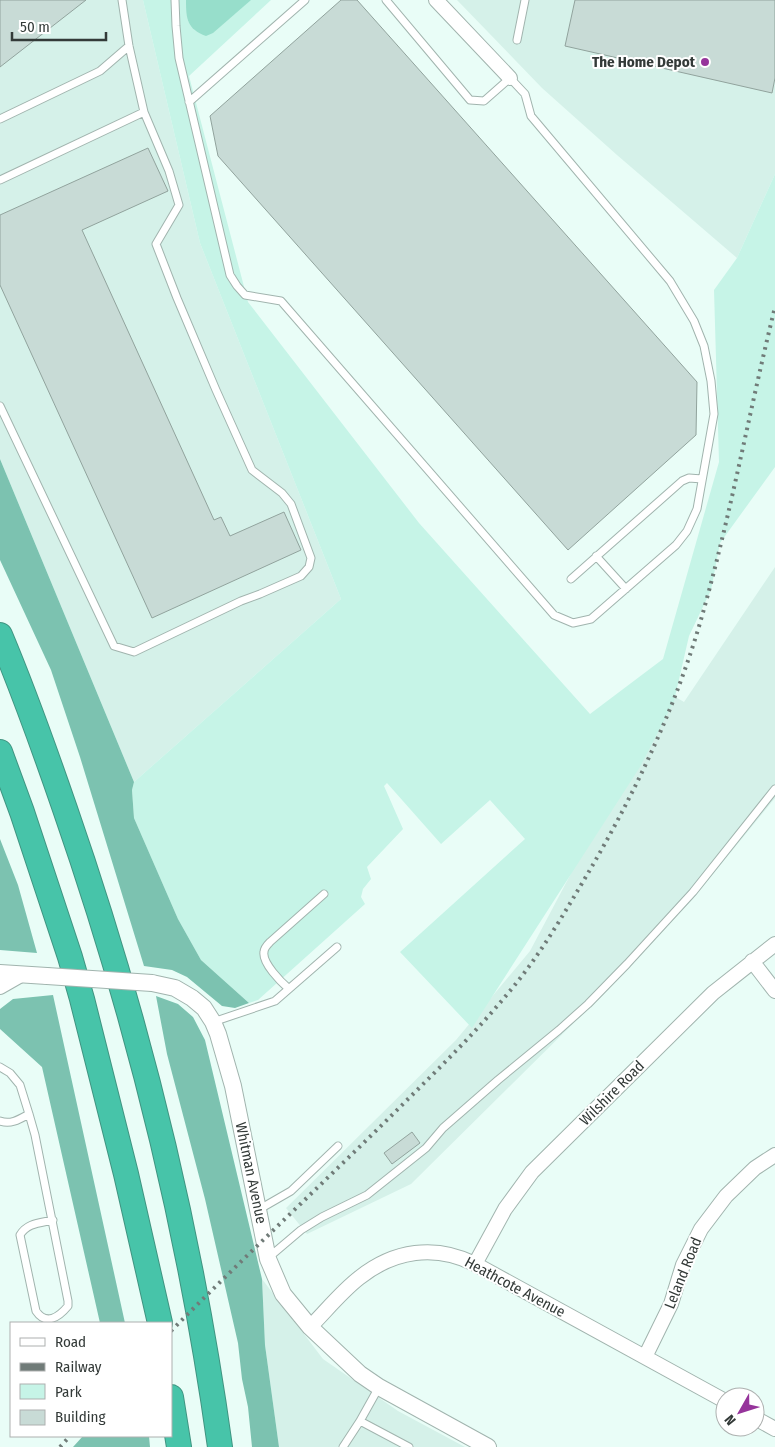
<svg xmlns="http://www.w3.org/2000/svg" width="775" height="1447" font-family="'Fira Sans Condensed',sans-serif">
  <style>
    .built { fill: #d5f1e9 }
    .green { fill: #c6f4e7 }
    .forest { fill: #7cc2b0 }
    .water { fill: #97decb }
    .building { fill: #c8dbd6; stroke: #91a39d }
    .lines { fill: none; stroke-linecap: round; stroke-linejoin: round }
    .service-casing { stroke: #a1b4ae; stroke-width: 9 }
    .minor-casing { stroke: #a1b4ae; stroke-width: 16 }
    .tertiary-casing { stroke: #a1b4ae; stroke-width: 18 }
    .motorway-casing { stroke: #409481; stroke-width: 26 }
    .service { stroke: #fff; stroke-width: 7 }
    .minor { stroke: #fff; stroke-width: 14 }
    .tertiary { stroke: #fff; stroke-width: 16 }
    .motorway { stroke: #47c4a9; stroke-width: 24 }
    .rail { stroke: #707b78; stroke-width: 4; stroke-dasharray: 2.5 5; stroke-linecap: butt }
    .tertiary-bridge-casing { stroke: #a1b4ae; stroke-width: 18; stroke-linecap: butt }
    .tertiary-bridge { stroke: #fff; stroke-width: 16 }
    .poi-dot { fill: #96349b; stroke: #fff; stroke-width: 2 }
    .labels { text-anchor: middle; stroke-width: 4; stroke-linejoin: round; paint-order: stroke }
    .poi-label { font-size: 15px; font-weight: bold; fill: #333a38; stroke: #fff; text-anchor: end }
    .street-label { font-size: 15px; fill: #333a38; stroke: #fff }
  </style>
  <rect width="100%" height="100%" fill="#e9fdf7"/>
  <path class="built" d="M0 0H143L200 243 341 599 134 782 0 459Z
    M457 0H775V174L737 258 617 155 542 88Z
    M775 567V798L691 901 603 994 411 1184 307 1234 286 1208 456 1040 530 951 667 692 684 702Z
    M262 1279 323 1359 398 1411 465 1447H279L265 1345Z"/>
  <path class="green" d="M143 0H271L189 76 248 302 419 523 590 714 663 659 719 462 714 290 737 258 775 174V467L720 543 711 590 689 636 674 701 640 767 472 1028 400 952 525 839 490 800 441 844 387 783 384 786 403 829 367 867 371 879 363 889 361 897 365 904 258 1000 249 1003 201 960 178 919 134 818 132 790 134 782 341 599 200 243Z"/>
  <path class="forest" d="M0 459 134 782 132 790 134 818 178 919 201 960 249 1003 235 1008 222 1006 187 977 172 970 144 966 80 757 51 670 0 560Z
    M0 839 18 885 37 953 0 950Z
    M53 995 125 1323H100L42 1067 0 1029V1009L13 999Z
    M156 996 178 1004 193 1017 205 1040 262 1279 265 1345 279 1447H252L248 1407 242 1379 238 1343 205 1199 167 1054Z
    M83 1436H149L150 1447H73Z"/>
  <path class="water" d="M186 0H251L213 33 206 36C187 29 186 19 186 0Z"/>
  <path class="building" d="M0 0H86L0 67Z
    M341 0H357L697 382 696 435 568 550 218 156 210 116Z
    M575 0H775V78L772 93 565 46Z
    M148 148 168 191 82 230 214 520 221 517 230 536 284 512 301 550 152 618 0 285V215Z
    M412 1132 420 1143 392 1164 384 1153Z"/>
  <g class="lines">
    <g class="service-casing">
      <path id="service" d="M175 0 176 26 179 58 230 275 237 286 245 295 281 301 554 615 573 623 591 619 676 545 687 531 697 509 714 414 711 381 704 346 694 321 670 281 531 116 525 94 510 78 484 101 470 100 386 0
        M517 40 525 0
        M189 102 305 0
        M0 119 100 71 129 46
        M0 180 144 112
        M0 406 114 646 134 652 241 601 260 594 301 576 309 567 311 558 291 504 282 493 252 470 216 390 177 298 156 244 179 205 169 171 144 112 129 46 122 0
        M596 556 626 589
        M571 579 682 481 689 478 702 479
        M289 989C281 982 262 963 264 952 264 948 267 945 270 942L324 894
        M213 1022 275 1001 337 947
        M0 1067 10 1073 20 1085 29 1114 35 1135 68 1301V1306C59 1317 46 1326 36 1311L20 1235C27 1223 40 1223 53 1220
        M0 1121C11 1125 20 1119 29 1114
        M258 1210 291 1191 338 1146
        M268 1258 301 1230 322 1217 367 1195 426 1148 443 1128 498 1080 559 1030 588 1004 627 964 693 892 775 789
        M379 1387 360 1421 409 1447
        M343 1447 360 1421"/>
    </g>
    <g class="minor-casing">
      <path id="minor" d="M436 0 510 78
        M752 961 775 991
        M0 987 21 975
        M475 1264 505 1209 532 1172 713 993 775 944
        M310 1327C326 1311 341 1292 359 1278 394 1250 435 1244 475 1264L725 1401
        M645 1357 671 1304 683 1265 701 1229 726 1196 755 1168 775 1155
        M755 1418 775 1429"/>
    </g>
    <g class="tertiary-casing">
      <path id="tertiary" d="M0 973 47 976
        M152 983 175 988 192 998 204 1008 213 1022 218 1034 233 1086 268 1259 283 1294 310 1327 360 1374 379 1387 488 1447"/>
    </g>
    <g class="motorway-casing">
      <path id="motorway" d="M0 635C24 692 45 751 65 809 137 1016 190 1230 220 1447
        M0 752 22 812 70 957 82 999 126 1174 160 1323
        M171 1397 179 1447"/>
    </g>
    <use href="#service" class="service"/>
    <use href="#minor" class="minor"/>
    <use href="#tertiary" class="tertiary"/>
    <use href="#motorway" class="motorway"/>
    <path class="rail" d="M171 1331C243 1258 318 1188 391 1116 431 1076 473 1036 509 992 537 959 559 922 581 885 630 803 673 715 700 623 730 519 749 412 775 307
      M60 1447 70 1436"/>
    <g class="tertiary-bridge-casing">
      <path id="tertiary-bridge" d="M47 976 152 983"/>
    </g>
    <use href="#tertiary-bridge" class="tertiary-bridge"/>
  </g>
  <circle class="poi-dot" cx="705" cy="62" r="5"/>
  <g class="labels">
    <g class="poi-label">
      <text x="695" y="67">The Home Depot</text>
    </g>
    <g class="street-label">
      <text transform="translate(612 1093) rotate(-45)" y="5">Wilshire Road</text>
      <text transform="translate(251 1173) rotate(78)" y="5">Whitman Avenue</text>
      <text transform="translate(683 1273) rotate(-68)" y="5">Leland Road</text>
      <text transform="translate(515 1287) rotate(28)" y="5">Heathcote Avenue</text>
    </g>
  </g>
  <rect x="10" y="1322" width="162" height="115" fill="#ffffff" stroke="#adb0af"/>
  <rect x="20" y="1338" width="25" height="8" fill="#ffffff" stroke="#adb0af"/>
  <text x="55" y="1347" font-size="15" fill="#333a38">Road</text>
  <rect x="20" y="1363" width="25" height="8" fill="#707b78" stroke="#adb0af"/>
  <text x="55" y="1372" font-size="15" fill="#333a38">Railway</text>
  <rect x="20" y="1384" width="25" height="15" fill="#c6f4e7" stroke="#adb0af"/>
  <text x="55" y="1397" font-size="15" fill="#333a38">Park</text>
  <rect x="20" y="1410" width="25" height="15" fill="#c8dbd6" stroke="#adb0af"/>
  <text x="55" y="1422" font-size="15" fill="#333a38">Building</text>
  <g transform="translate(740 1412) rotate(231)"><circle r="24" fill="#ffffff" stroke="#adb0af"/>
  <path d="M0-4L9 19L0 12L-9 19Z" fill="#96349b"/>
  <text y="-8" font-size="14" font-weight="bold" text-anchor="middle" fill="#333a38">N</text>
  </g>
  <path d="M12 32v8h94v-8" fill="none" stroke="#333a38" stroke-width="2.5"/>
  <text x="20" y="32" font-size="15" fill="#333a38" stroke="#ffffff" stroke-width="4" paint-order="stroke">50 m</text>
</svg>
